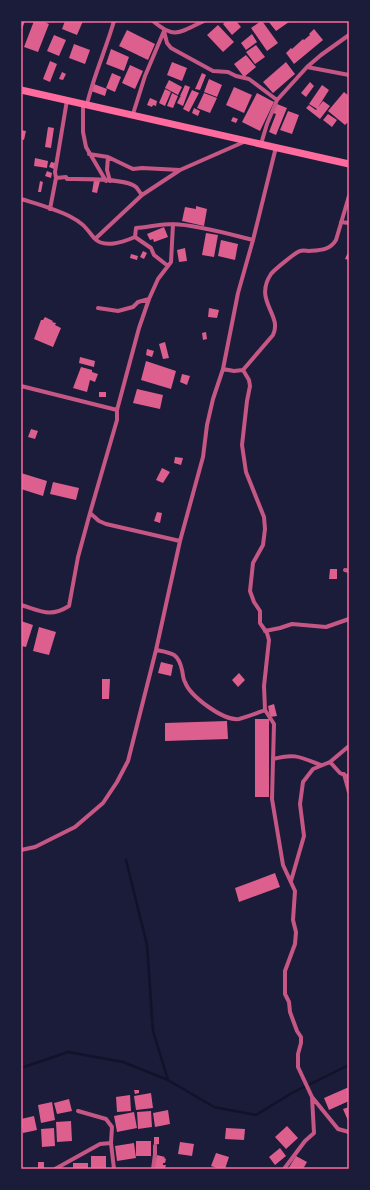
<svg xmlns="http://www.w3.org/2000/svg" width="370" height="1190" font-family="Lato,sans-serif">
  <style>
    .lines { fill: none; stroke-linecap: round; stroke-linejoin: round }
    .stream { stroke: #12122b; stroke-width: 2.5 }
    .building { fill: #dd5f8e }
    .minor { stroke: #c65784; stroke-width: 4 }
    .secondary { stroke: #ff6b9d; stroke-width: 7 }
    .neatline { fill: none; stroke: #ff6b9d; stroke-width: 1.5 }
  </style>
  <rect width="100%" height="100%" fill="#1b1b3a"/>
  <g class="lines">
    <path class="stream" d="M126 860 147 945 153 1031 168 1080
      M21 1068 68 1052 123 1062 168 1080 214 1107 256 1115 292 1093 349 1065"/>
  </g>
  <path class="building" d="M21 21H25L21 32Z
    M34 21H42L49 24 38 52 24 47Z
    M65 21H83L77 35 62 29Z
    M226 21H236L241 27 232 35 223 24Z
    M261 21H262L278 43 267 51 251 28Z
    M268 21H288L289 22 276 31Z
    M218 25 234 42 223 52 207 35Z
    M314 29 323 40 294 64 286 53 291 48 292 49 303 39 304 40 310 35 309 34Z
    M127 30 155 44 148 60 119 46Z
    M252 34 257 42 246 50 241 43Z
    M54 35 66 40 59 56 47 51Z
    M74 44 90 50 85 64 69 58Z
    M256 45 265 57 255 64 246 52Z
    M111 49 129 57 124 71 106 64Z
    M246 55 256 67 244 77 234 64Z
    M50 61 57 64 50 82 43 79Z
    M172 62 187 68 182 81 167 75Z
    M286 62 295 74 273 93 263 82Z
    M130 65 143 71 135 89 122 83Z
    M62 72 66 74 63 80 59 79Z
    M112 73 121 77 115 92 106 88Z
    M202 73 206 75 200 90 195 89Z
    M209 79 222 85 217 97 204 92Z
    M169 80 182 87 178 95 165 88Z
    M310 82 314 86 306 97 301 93Z
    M94 84 107 89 105 96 91 91Z
    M185 85 190 87 183 106 177 103 180 97H181L180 96Z
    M322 85 329 90 317 109 309 104Z
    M234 87 252 95 244 113 226 105Z
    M165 89 171 92 165 106 159 103Z
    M192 90 199 93 189 112 183 109Z
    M344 92 349 96V121L345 125 328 111Z
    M172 93 178 96 173 108 167 106Z
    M204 93 217 98 210 113 197 108Z
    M257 93 274 102 260 131 242 122Z
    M150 98 157 101 156 106 153 105 152 107 147 105Z
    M323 101 330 106 320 119 306 108 309 105 316 110Z
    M277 104 287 108 276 135 269 132 276 114 273 113Z
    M194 108 200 111 198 116 192 113Z
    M288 111 299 115 292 134 280 130Z
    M328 114 337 120 332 127 323 120Z
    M233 117 238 119 236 123 231 121Z
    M48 127 54 128 51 148 45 147Z
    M21 130 26 131 24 140 21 139Z
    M35 158 48 161 47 168 34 166Z
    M51 162 56 163 54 169 49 167Z
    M47 171 52 173 51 178 45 176Z
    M94 180 100 181 97 193 92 192Z
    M40 181 43 182 41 192H38Z
    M196 206 207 209 204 226 182 221 185 207 196 209Z
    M164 227 168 237 154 242 153 239 150 240 147 234Z
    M206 233 218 235 214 257 202 255Z
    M221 240 238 244 235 260 218 256Z
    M185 248 187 261 179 262 177 250Z
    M349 250V260L345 259Z
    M143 251 147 253 144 259 140 257Z
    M131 254 138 256 137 260 130 258Z
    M209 308 219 310 217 318 208 317Z
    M45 317 53 321 52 322 56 323 55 325 61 328 53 347 34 339 41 320H43Z
    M206 332 207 339 203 340 202 333Z
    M165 342 169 358 163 359 159 344Z
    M147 349 154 351 152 357 146 355Z
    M80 357 95 361 94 367 79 363Z
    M146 361 176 371 171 389 141 380Z
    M81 367 92 370V372L98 374 95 382 90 380 87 392 73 388Z
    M182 374 190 376 187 385 180 382Z
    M137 389 163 395 160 409 133 403Z
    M99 392H106V397H99Z
    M31 429 38 431 35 439 28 437Z
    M175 457 183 458 181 465 174 463Z
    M162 468 170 472 163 483 156 480Z
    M21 473 47 481 43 496 21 489Z
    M53 482 79 488 76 500 50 494Z
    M157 512 162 513 160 523 154 521Z
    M330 569H337V579H329Z
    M21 621 33 625 26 647 21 646Z
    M39 627 56 632 49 655 33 651Z
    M161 662 173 665 171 676 158 673Z
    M239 673 245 680 238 687 232 680Z
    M102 679H110L109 699H102Z
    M274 704 277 716 270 717 268 706Z
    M255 719H269V797H255Z
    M227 721 228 739 165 741V723Z
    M275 873 280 887 239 902 235 888Z
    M349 1087V1101L329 1110 324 1098Z
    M134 1090H139V1093L135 1094Z
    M151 1093 153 1108 136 1110 134 1096Z
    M130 1095 131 1111 117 1112 116 1097Z
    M69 1099 72 1111 57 1114 54 1103Z
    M52 1102 55 1120 41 1123 38 1105Z
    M349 1107V1123L343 1109Z
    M168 1110 170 1124 155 1127 153 1113Z
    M151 1111 152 1127 138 1129 137 1112Z
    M134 1112 137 1128 117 1132 114 1116Z
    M34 1116 37 1130 23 1133 21 1119Z
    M71 1121 72 1141 57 1142 56 1122Z
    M287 1126 298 1138 286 1149 275 1137Z
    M54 1128 55 1146 42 1147 41 1129Z
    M226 1128 245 1129 244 1140 225 1139Z
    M154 1137H159V1144L154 1145Z
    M136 1141H151V1156H136Z
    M180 1142 194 1144 192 1156 178 1154Z
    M134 1143 136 1158 117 1161 115 1146Z
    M280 1148 286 1156 275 1165 269 1157Z
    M216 1153 229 1157 225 1169H220L211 1166Z
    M157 1155 165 1157 164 1158 166 1159 165 1163H163V1165H166L165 1168 153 1169Z
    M91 1156H106V1169H91Z
    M296 1156 307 1162 303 1169H288Z
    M38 1162H44V1168H38Z
    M73 1163H88V1169H73Z"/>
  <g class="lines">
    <path class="minor" d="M153 21C175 40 180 32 204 21
      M164 31 167 43 171 48 213 71 228 72 236 76 249 79 277 100
      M307 67 349 75
      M83 103V132L86 147 106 181
      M87 104C94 75 106 49 114 21
      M133 114 145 76 164 31
      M261 144 267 124 277 100 307 67 321 55 349 35
      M89 154 108 157 133 169 142 168 180 170
      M108 157 107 170 110 181
      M56 178 66 177 67 179C82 179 125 178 136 187 138 189 140 193 142 195
      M21 199C37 204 56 209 71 217 83 223 86 228 94 238 104 249 123 242 135 237L136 228C148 227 161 224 173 224 198 225 229 234 253 240
      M50 209 56 178 55 172 67 100
      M341 222 349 223
      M173 224 171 262 158 279 149 299 139 328 117 410V420L90 513 99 521 106 524 180 541
      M135 237 151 248 154 255 168 266
      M95 239 142 195 180 170 246 141
      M98 308 118 311 133 307 138 302 149 299
      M223 369 234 371 243 370 273 335C283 315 253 301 271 274 274 270 296 252 300 251 303 250 307 251 309 251 321 250 330 250 336 240L349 196
      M243 370 249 380 250 386 247 401 242 445 246 472 264 517 265 529 263 545 253 563 250 591 254 602 260 611V623L267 633 269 640 264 686 265 710 274 724 272 799 283 865 295 891 293 920 296 932 295 944 285 971V994L289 1002 290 1012 297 1031 301 1037V1043L298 1054V1067L312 1097 338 1129 349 1132
      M21 386 117 410
      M345 570 349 571
      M21 605C41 611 50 618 69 606L78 557 90 513
      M265 631 280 628 292 624 326 627 349 619
      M156 650C172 653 178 653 182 670 183 674 183 679 185 682 190 696 223 721 239 719 248 717 257 713 265 710
      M273 759C295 753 300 757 321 765
      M330 762 340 773 349 777
      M344 774 349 792
      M21 850 35 847 75 827 103 803 117 782 128 761 156 650 180 541 203 457 207 425 213 399 223 369 238 293 253 240 276 147
      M291 881 304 836 300 804 303 782 313 769 330 762 349 746
      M78 1111 106 1119 112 1127 111 1143 114 1169
      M55 1169 100 1144 111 1143
      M153 1169 155 1154V1146
      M284 1169 305 1141 314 1133 312 1097"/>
    <path class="secondary" d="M21 90 349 164"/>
  </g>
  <rect width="370" height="1190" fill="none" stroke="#1b1b3a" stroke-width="44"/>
  <rect x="22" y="22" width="326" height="1146" class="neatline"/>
</svg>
